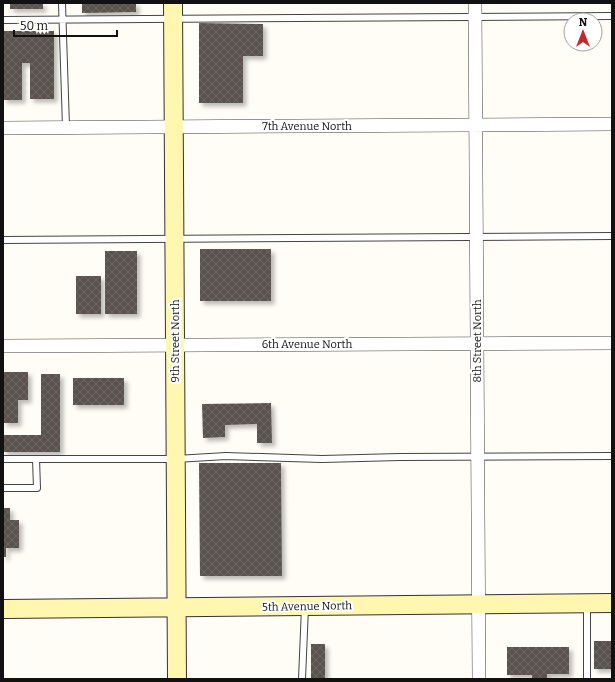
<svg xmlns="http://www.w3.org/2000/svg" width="615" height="682" font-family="Bitter,serif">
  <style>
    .building { fill: url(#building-cross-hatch); filter: url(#shadow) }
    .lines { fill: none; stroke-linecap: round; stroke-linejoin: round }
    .lane-casing { stroke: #444; stroke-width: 8 }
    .street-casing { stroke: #444; stroke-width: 14 }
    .secondary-casing { stroke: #333; stroke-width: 20 }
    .lane { stroke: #fff; stroke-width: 6 }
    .street { stroke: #fff; stroke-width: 13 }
    .secondary { stroke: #fff6b0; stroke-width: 18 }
    .labels { text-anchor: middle; stroke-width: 4; stroke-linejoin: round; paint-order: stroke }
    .street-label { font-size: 11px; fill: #111; stroke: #fff }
  </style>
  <defs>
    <pattern id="building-cross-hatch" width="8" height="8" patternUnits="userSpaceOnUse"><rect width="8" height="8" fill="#5a524d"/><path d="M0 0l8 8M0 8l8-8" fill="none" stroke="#6d6662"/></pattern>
    <filter id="shadow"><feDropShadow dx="3.5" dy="3.5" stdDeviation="2" flood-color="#0004"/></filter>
  </defs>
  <rect width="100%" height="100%" fill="#fffdf5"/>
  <path class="building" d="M10 3H43V9H10Z
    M82 3H136V12L82 13Z
    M199 23 263 24V56H243V103H199Z
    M3 31H54V99H30V63H22V100H3Z
    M200 249H271V301H200Z
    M105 251H137V314H105Z
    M76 276H101V314H76Z
    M3 372H28V400H18V423H3Z
    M41 374H60V452H3V435H41Z
    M73 378H124V405H73Z
    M271 403 272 443H257V424L225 425V437L203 438 202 404Z
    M199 463H281L282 576H200Z
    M3 508H10V520H19V548H6V557H3Z
    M594 641H612V669H594Z
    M311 644H325V679H311Z
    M507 647H569V674H547V679H532V675H507Z"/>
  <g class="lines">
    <g class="lane-casing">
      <path id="lane" d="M62 3 66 127
        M3 20 612 16
        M3 240 612 236
        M3 459H176L226 456 322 459 400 457 612 456
        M3 488H37L36 459
        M587 605V679
        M302 679 305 607"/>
    </g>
    <g class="street-casing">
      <path id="street" d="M475 3 479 679
        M3 128 612 124
        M3 346 612 343"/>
    </g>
    <g class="secondary-casing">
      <path id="secondary" d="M173 3 177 679
        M3 609 612 603"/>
    </g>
    <use href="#lane" class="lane"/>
    <use href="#street" class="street"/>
    <use href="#secondary" class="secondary"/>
  </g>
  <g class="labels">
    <g class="street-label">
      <text x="307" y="130">7th Avenue North</text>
      <text transform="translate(175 341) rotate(-90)" y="4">9th Street North</text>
      <text transform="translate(477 341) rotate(-90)" y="4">8th Street North</text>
      <text x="307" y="348">6th Avenue North</text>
      <text transform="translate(307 606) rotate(-1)" y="4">5th Avenue North</text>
    </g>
  </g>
  <rect width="615" height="682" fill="none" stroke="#111111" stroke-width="8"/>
  <g transform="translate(583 32)"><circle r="19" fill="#ffffff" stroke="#a0a0a0"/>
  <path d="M0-3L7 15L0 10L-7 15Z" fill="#c4262e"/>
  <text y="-6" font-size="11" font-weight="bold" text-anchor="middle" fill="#111111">N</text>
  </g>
  <path d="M14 30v6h103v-6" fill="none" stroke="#111111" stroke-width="2"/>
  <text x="20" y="30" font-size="12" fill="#111111" stroke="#ffffff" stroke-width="3" paint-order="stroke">50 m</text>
</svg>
